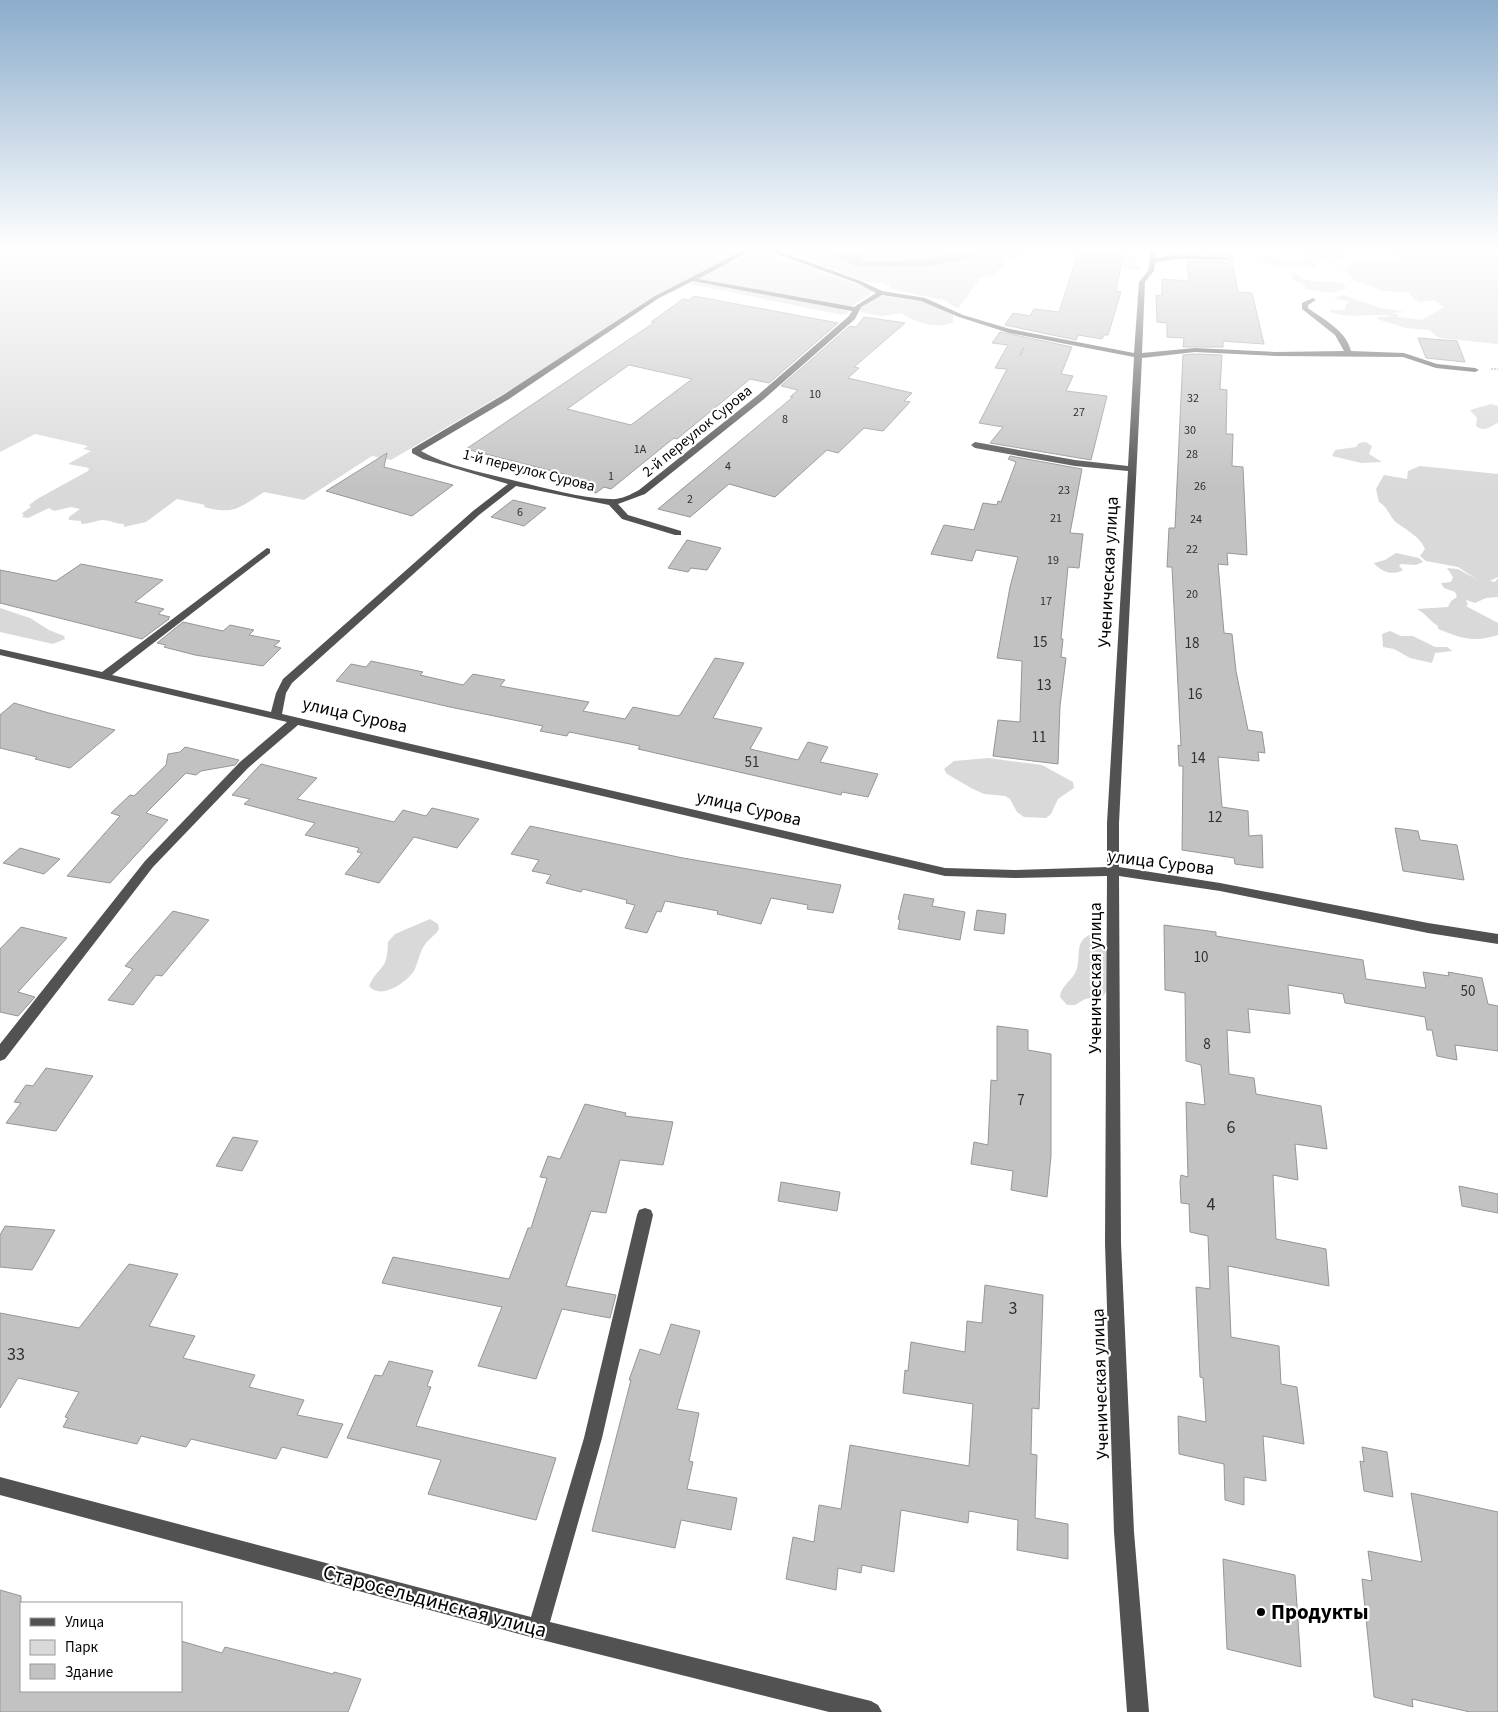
<svg xmlns="http://www.w3.org/2000/svg" width="1498" height="1712" font-family="'Source Sans 3',sans-serif">
  <style>
    .green { fill: #d9d9d9 }
    .water { fill: #a0a0a0 }
    .building { fill: #c2c2c2; stroke: #969696; fill-rule: evenodd }
    .lines { fill: none; stroke-linecap: round; stroke-linejoin: round }
    .path { stroke: #747474; stroke-width: 2; stroke-dasharray: 0.5 1; stroke-linecap: butt }
    .minor { fill: #525252; fill-rule: evenodd }
    .poi-dot { fill: #000; stroke: #fff; stroke-width: 2 }
    .labels { text-anchor: middle; stroke-width: 4.5; stroke-linejoin: round; paint-order: stroke }
    .far-number-label { font-size: 12px; fill: #303030 }
    .far-street-label { font-size: 15px; fill: #000; stroke: #fff }
    .number-label { font-size: 15px; fill: #303030 }
    .street-label { font-size: 18px; fill: #000; stroke: #fff }
    .near-number-label { font-size: 18px; fill: #303030 }
    .near-street-label { font-size: 21px; fill: #000; stroke: #fff }
    .near-poi-label { font-size: 21px; font-weight: bold; fill: #000; stroke: #fff; text-anchor: start }
  </style>
  <rect width="100%" height="100%" fill="#fff"/>
  <path class="green" d="M0 248H748L662 292 551 366 391 460 372 456 304 500 264 492C239 508 234 515 204 507L205 505 177 499 146 522 124 527V524C116 524 110 520 102 520 95 521 88 524 81 524V521L69 520V517L80 509 71 507 54 511 49 508 28 518 22 517 24 514H21L31 507 29 505 37 499 88 471 89 468 68 464 91 451 83 449 88 446 35 434 0 452Z
    M775 248C789 248 804 246 818 248 838 251 855 277 874 261L859 258 864 256C855 252 844 256 836 248H1025L1018 258 1005 260 1004 265 993 275 980 278 958 309 944 300 891 289 890 286 884 283 866 282 818 264V261L788 254Z
    M1310 248H1335L1348 255 1342 256 1346 259 1330 263 1323 259 1314 263 1317 266 1314 267 1285 268 1255 260 1259 259 1257 256 1260 254 1279 259 1309 258 1305 252Z
    M1376 248H1498V344L1439 338 1429 330 1406 328 1377 319 1378 317 1394 316C1374 312 1350 320 1330 312L1331 310H1345L1346 305 1350 302 1333 298 1343 295 1381 308 1405 312 1392 313 1399 315 1398 317 1422 320 1444 307 1434 300 1420 302 1414 299 1408 292 1383 291 1353 280 1351 274 1337 268H1347L1352 262C1366 259 1381 264 1396 260L1395 257 1404 255Z
    M753 252C763 251 773 253 779 260L793 261 872 290 870 294 850 307 847 314 842 315 690 284 724 264 736 262 740 256 753 254Z
    M1126 254 1136 258 1134 263 1141 269 1134 271 1123 268 1118 255Z
    M1290 272C1297 273 1298 278 1304 279 1317 283 1331 280 1344 284L1346 289 1333 293 1305 289V285L1291 279 1293 277Z
    M883 296 927 302 953 314V322C938 331 913 321 901 313L883 316 860 312V306L874 298Z
    M1491 404 1498 406V423C1490 426 1485 433 1476 426L1477 418 1470 410Z
    M1366 442 1372 446 1369 454 1382 462 1361 463 1332 456 1335 450 1356 447 1359 443Z
    M1420 466 1498 474V577L1490 581 1495 582 1498 578V597L1486 598 1475 603 1466 600 1468 605 1466 606 1498 623V635C1473 643 1461 638 1438 629V626C1430 621 1426 614 1417 609L1448 607 1451 601 1457 597 1455 592 1444 588 1441 583 1451 582 1453 577 1447 568 1458 569 1478 580 1458 567 1426 561 1420 556 1425 549C1420 537 1407 530 1397 523 1389 517 1389 508 1379 502L1376 489 1384 475 1407 479 1408 471Z
    M1396 553 1419 558 1423 562 1416 565 1401 564 1399 566 1403 570C1393 576 1381 572 1374 563L1385 560Z
    M0 608 30 618 49 630 64 636 65 639 53 644 0 632Z
    M1390 631 1401 636H1413L1435 647H1447L1452 651 1435 653 1432 663 1410 658 1394 649 1383 647 1382 634Z
    M988 758 1042 765 1073 782 1074 788 1058 799 1051 814 1046 818 1024 817 1017 812 1010 799 1005 796 984 794 971 788 947 774 944 769 954 761Z
    M430 919 438 924 439 929C435 936 428 939 424 946 419 954 418 963 414 971 405 984 380 1000 369 986 380 963 387 973 388 942L395 934Z
    M1089 935C1112 936 1116 983 1103 996L1085 999 1075 1005H1067L1060 997C1061 985 1072 981 1076 971 1082 958 1073 944 1089 935Z"/>
  <path class="water" d="M820 248H836L850 254 865 256 860 258 865 261 898 262 946 256 967 248H992L959 261 929 266 894 267 855 266Z"/>
  <path class="building" d="M1080 248 1124 250 1116 291 1121 292 1108 335H1104L1102 339 1078 335 1076 340 1005 325 1013 313 1030 316 1034 309 1059 312Z
    M1186 248H1230L1238 292 1252 293 1264 344 1223 341V347H1183L1184 338 1167 337V323L1157 322 1156 295 1162 296V279L1189 281 1187 261 1227 262 1230 259 1225 255 1186 254Z
    M694 296 838 323 769 383 750 379 677 439 674 438 611 489 604 487 596 493 554 482 564 474 466 449 655 322H651L683 299 689 300ZM629 365 692 379 631 425 567 409Z
    M864 317 905 323 854 367 859 368 848 378 912 393 904 401 910 402 883 431 864 428 838 453 827 450 775 497 729 484 690 517 658 509 793 397H790L798 390 781 386 850 326 856 327Z
    M1000 332 1072 347 1061 374 1073 376 1066 391 1107 396 1091 460 990 443 1003 427 979 423 1007 369 995 368 1008 345 992 343Z
    M1418 338 1457 341 1465 362 1426 358Z
    M1195 354 1222 355 1220 389 1227 390 1226 434H1233L1232 466 1243 467 1247 555 1227 553 1228 565 1218 564 1224 633 1232 634 1236 671 1248 730 1262 732 1265 753 1258 752 1259 761 1218 757 1222 807 1248 811 1249 836 1262 835 1263 868 1235 864 1234 858 1182 850 1183 766H1179L1178 745 1181 746 1172 567H1167L1169 528H1175L1183 355Z
    M387 453 384 467 453 485 412 516 326 491Z
    M1010 456 1082 469 1070 533 1083 534 1079 568 1068 567 1061 639H1063L1061 657 1066 658 1060 706 1058 764 993 756 998 720 1020 722 1022 661 997 658 1010 587 1018 557 976 550 972 561 931 554 944 525 974 530 983 503 997 505 998 501 1001 502 1016 462 1008 459Z
    M513 500 546 508 524 526 491 517Z
    M687 540 721 548 707 570 691 568 688 572 668 568Z
    M81 564 163 580 135 602 164 609 158 614 170 617 168 619H169L142 639 0 603V570L56 581Z
    M183 622 223 631 230 625 254 630 249 635 280 641 274 646 281 648 263 666 195 655 164 647 166 645 157 643Z
    M715 658 744 663 713 718 762 728 750 749 798 760 808 742 828 747 820 762 878 774 868 797 842 792 841 795 787 783 638 749 640 746 569 732 567 736 540 731 543 726 450 707 336 681 351 664 366 667 371 661 423 672 420 675 463 685 473 674 505 680 500 686 589 702 583 711 625 719 633 707 677 716 680 715Z
    M14 703 49 713 115 730 70 768 35 759 37 757 0 748V715Z
    M185 747 239 760 235 765 201 771 196 775 186 773 146 813 168 820 110 883 67 876 120 816 111 813 130 795 134 796 166 765 168 754 180 752Z
    M261 764 317 778 297 799 394 822 403 810 426 816 432 808 479 819 457 848 414 837 379 883 345 874 362 853 357 852 359 848 305 835 315 823 244 804 250 799 232 795Z
    M530 826 683 858 841 885 833 913 807 909 808 905 771 898 761 924 717 914 718 911 665 901 661 912 657 911 647 933 625 928 635 905 626 903 627 900 583 889 581 892 546 883 551 875 532 871 539 860 511 854Z
    M1395 828 1418 831 1420 840 1457 845 1464 880 1403 871Z
    M20 848 60 859 44 874 3 863Z
    M904 894 934 899 932 906 965 912 960 940 898 929 900 920 898 919Z
    M977 910 1006 914 1004 934 974 930Z
    M173 911 209 920 162 976 156 975 133 1005 108 1000 133 969 125 966Z
    M1164 925 1216 932V936L1363 960 1366 979 1426 988 1423 972 1449 976 1448 972 1482 978 1488 1004 1498 1006V1051L1455 1045 1457 1060 1437 1056 1432 1030H1427L1425 1017 1345 1003 1343 994 1288 985 1290 1014 1248 1009 1250 1033 1227 1030 1229 1074 1254 1078 1256 1094 1321 1106 1327 1149 1295 1144 1298 1180 1273 1175 1276 1239 1326 1249 1329 1286 1228 1266 1231 1337 1279 1346 1281 1384 1297 1387 1304 1444 1263 1436 1266 1481 1244 1477V1505L1225 1500 1224 1464 1179 1454 1178 1416 1206 1422 1203 1378 1200 1377 1196 1287 1210 1289 1208 1236 1190 1232 1189 1204 1181 1203 1180 1182 1181 1175 1188 1177 1186 1102 1205 1105 1201 1065 1186 1061 1185 993 1165 990Z
    M21 927 67 938 18 992 35 997 18 1016 0 1012V949Z
    M997 1026 1028 1030V1050L1051 1054V1156L1047 1197 1011 1190 1013 1171 971 1164 974 1142 988 1145 991 1080 997 1081Z
    M46 1068 93 1076 56 1131 6 1123 21 1103 14 1102 26 1085 33 1086Z
    M585 1104 626 1113 625 1116 673 1122 663 1165 620 1160 606 1213 591 1211 566 1286 616 1295 610 1318 562 1309 536 1379 478 1366 502 1307 382 1283 393 1257 509 1279 528 1228H531L547 1178 540 1177 548 1156 560 1159Z
    M233 1137 258 1141 242 1171 216 1166Z
    M781 1182 840 1192 837 1211 778 1201Z
    M1459 1186 1498 1194V1213L1462 1206Z
    M5 1226 55 1230 32 1270 0 1267V1235Z
    M129 1264 178 1274 149 1326 195 1336 183 1358 255 1375 249 1387 304 1400 297 1415 343 1424 327 1458 282 1447 276 1459 191 1439 186 1447 141 1436 137 1444 63 1427 68 1418 65 1417 79 1392 18 1378 0 1408V1313L79 1328Z
    M985 1285 1043 1295 1039 1409 1032 1408 1031 1454 1037 1455 1035 1518 1068 1524V1559L1017 1550 1018 1520 969 1511 968 1523 901 1510 894 1572 862 1565 861 1573 838 1568 836 1590 786 1579 793 1537 814 1542 819 1505 841 1509 850 1445 969 1466 973 1404 903 1393 905 1370 908 1371 911 1342 965 1352 967 1321 982 1323Z
    M671 1324 700 1331 677 1409 699 1413 689 1461 693 1462 687 1489 737 1498 731 1530 681 1520 675 1548 592 1531 631 1380H629L640 1349 660 1355Z
    M389 1361 433 1371 427 1386 431 1387 416 1426 556 1458 536 1520 428 1494 441 1460 347 1438 375 1375 382 1376Z
    M1362 1447 1387 1452 1393 1497 1364 1491 1360 1461 1364 1462Z
    M1411 1493 1498 1512V1712H1470L1412 1699 1413 1707 1374 1697 1362 1579 1372 1581 1368 1551 1422 1562Z
    M1223 1559 1295 1575 1301 1667 1227 1649Z
    M0 1590 21 1596V1691H181V1641L222 1653 225 1647 333 1674 334 1672 361 1679 348 1712H0Z"/>
  <g class="lines">
    <path class="path" d="M1020 355 1024 348
      M1491 369H1498"/>
    <path class="minor" d="M748 248H756L698 279 854 307 876 293 857 283 760 248H770L861 281 882 291 925 298 963 315 1010 329 1134 353 1139 282 1148 271 1151 248H1157L1156 258 1174 255 1225 257 1228 259 1227 260 1174 259 1155 263 1154 271 1145 282 1142 353 1195 348 1276 352 1344 351 1335 335 1302 309V303L1313 298 1316 300 1308 305V308C1324 320 1346 330 1351 351L1404 353 1437 364 1475 368 1479 370 1475 372 1436 368 1403 357 1276 356 1195 352 1142 358 1119 823V867L1220 883 1428 923 1498 934V944L1428 933 1220 891 1119 876 1121 1243 1134 1532 1149 1712H1127L1114 1532 1105 1243 1107 876 1015 878 945 876 298 725 248 768 153 867 5 1059 0 1061V1044L145 861 240 762 287 722 0 655V649L102 672 267 548 270 549V553L112 675 271 712 276 693 283 679 473 511 508 484 423 459 412 453V449L503 395 655 296ZM693 281 852 311 849 316 758 395 639 490C630 495 620 500 610 499 579 498 546 488 516 481 485 473 449 467 421 451L509 399 659 298ZM882 295 921 301 959 317 1009 333 1134 357 1128 466 1075 460 975 442 971 445 975 448 1075 466 1128 471 1107 823V867L1015 870 945 868 282 714 286 693 292 683 479 515 516 486 609 505 622 519 675 535H681V531L628 515 618 504 645 494 764 399 855 319 861 307Z
      M645 1208 651 1210 653 1215 602 1438 550 1622 871 1701 878 1705 882 1712H829L538 1639 0 1495V1477L531 1617 584 1438 637 1215 639 1210Z"/>
  </g>
  <linearGradient id="sky" x2="0" y2="1"><stop stop-color="#8baccb"/><stop offset="0.51" stop-color="#fff"/><stop offset="1" stop-color="#fff" stop-opacity="0"/></linearGradient>
  <rect width="1498" height="488" fill="url(#sky)"/>
  <circle class="poi-dot" cx="1261" cy="1612" r="5"/>
  <g class="labels">
    <g class="far-number-label">
      <text x="815" y="398">10</text>
      <text x="1193" y="402">32</text>
      <text x="1079" y="416">27</text>
      <text x="785" y="423">8</text>
      <text x="1190" y="434">30</text>
      <text x="640" y="453">1А</text>
      <text x="1192" y="458">28</text>
      <text x="728" y="470">4</text>
      <text x="611" y="480">1</text>
      <text x="1200" y="490">26</text>
      <text x="1064" y="494">23</text>
      <text x="690" y="503">2</text>
      <text x="520" y="516">6</text>
      <text x="1056" y="522">21</text>
      <text x="1196" y="523">24</text>
      <text x="1192" y="553">22</text>
      <text x="1053" y="564">19</text>
      <text x="1192" y="598">20</text>
      <text x="1046" y="605">17</text>
    </g>
    <g class="far-street-label">
      <text transform="translate(697 431) rotate(-39)" y="5">2-й переулок Сурова</text>
      <text transform="translate(529 470) rotate(14)" y="5">1-й переулок Сурова</text>
    </g>
    <g class="number-label">
      <text x="1040" y="647">15</text>
      <text x="1192" y="648">18</text>
      <text x="1044" y="690">13</text>
      <text x="1195" y="699">16</text>
      <text x="1039" y="742">11</text>
      <text x="1198" y="763">14</text>
      <text x="752" y="767">51</text>
      <text x="1215" y="822">12</text>
      <text x="1201" y="962">10</text>
      <text x="1468" y="996">50</text>
      <text x="1207" y="1049">8</text>
      <text x="1021" y="1105">7</text>
    </g>
    <g class="street-label">
      <text transform="translate(1108 572) rotate(-87)" y="6">Ученическая улица</text>
      <text transform="translate(355 715) rotate(13)" y="6">улица Сурова</text>
      <text transform="translate(749 808) rotate(13)" y="6">улица Сурова</text>
      <text transform="translate(1161 862) rotate(7)" y="6">улица Сурова</text>
      <text transform="translate(1095 978) rotate(-90)" y="6">Ученическая улица</text>
      <text transform="translate(1100 1384) rotate(-92)" y="6">Ученическая улица</text>
    </g>
    <g class="near-number-label">
      <text x="1231" y="1133">6</text>
      <text x="1211" y="1210">4</text>
      <text x="1013" y="1314">3</text>
      <text x="16" y="1360">33</text>
    </g>
    <g class="near-street-label">
      <text transform="translate(435 1601) rotate(15)" y="7">Старосельдинская улица</text>
    </g>
    <g class="near-poi-label">
      <text x="1271" y="1619">Продукты</text>
    </g>
  </g>
  <rect x="20" y="1602" width="162" height="90" fill="#ffffff" stroke="#999999"/>
  <rect x="30" y="1618" width="25" height="8" fill="#525252" stroke="#999999"/>
  <text x="65" y="1627" font-size="15" fill="#000000">Улица</text>
  <rect x="30" y="1640" width="25" height="15" fill="#d9d9d9" stroke="#999999"/>
  <text x="65" y="1652" font-size="15" fill="#000000">Парк</text>
  <rect x="30" y="1664" width="25" height="15" fill="#c2c2c2" stroke="#999999"/>
  <text x="65" y="1677" font-size="15" fill="#000000">Здание</text>
</svg>
